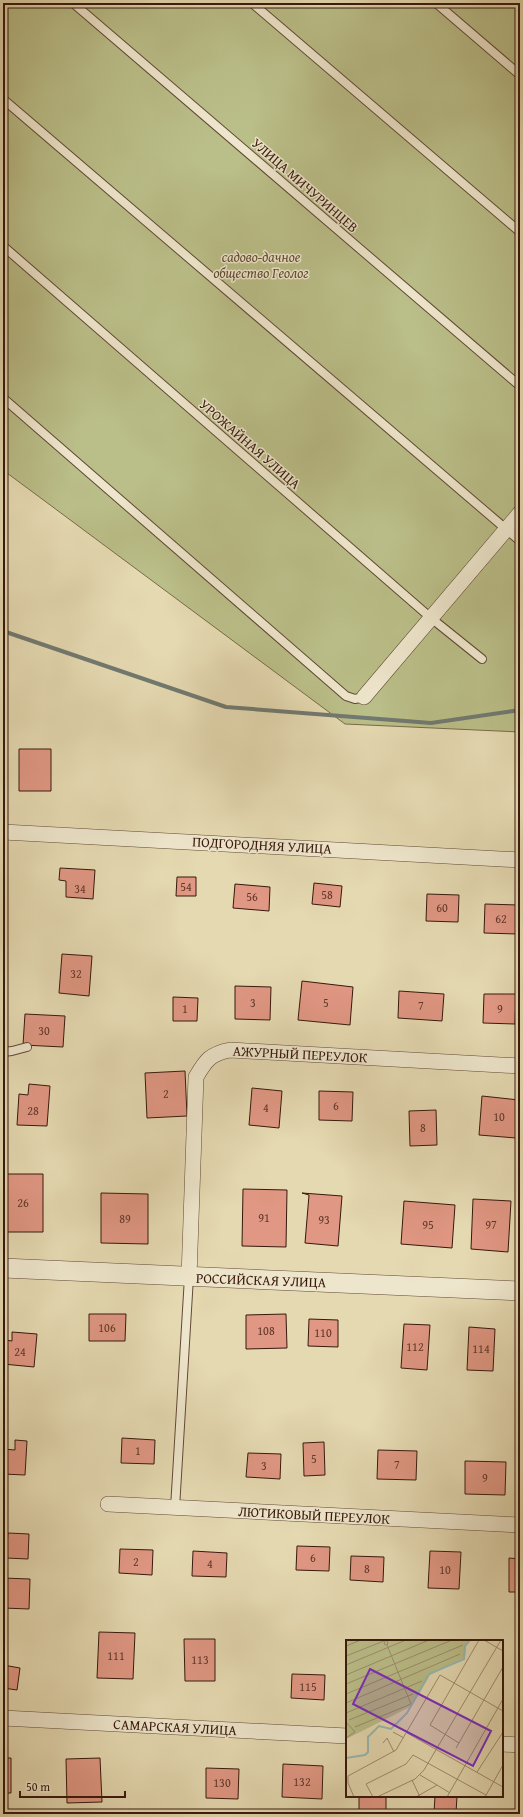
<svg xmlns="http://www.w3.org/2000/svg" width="523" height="1817" font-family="'Gentium Book Plus',serif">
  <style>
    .green { fill: #babe88; stroke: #786b4a }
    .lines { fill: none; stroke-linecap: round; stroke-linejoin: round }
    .stream { stroke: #717970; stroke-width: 4 }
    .building { fill: #e09783; stroke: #37180c }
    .service-casing { stroke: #624835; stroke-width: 10 }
    .minor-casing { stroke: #624835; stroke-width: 16 }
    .tertiary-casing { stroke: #624835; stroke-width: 20 }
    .service { stroke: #eee6cc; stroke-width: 8 }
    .minor { stroke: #eee6cc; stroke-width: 15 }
    .tertiary { stroke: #eee6cc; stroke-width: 19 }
    .labels { text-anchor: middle; stroke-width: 3; stroke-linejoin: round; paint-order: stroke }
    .number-label { font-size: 12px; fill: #61382a }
    .street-label { font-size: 14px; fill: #37180c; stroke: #eee6cc }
    .park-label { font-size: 14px; font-style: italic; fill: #5e4a31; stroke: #eee6cc }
    .inset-river { fill: none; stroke: #97b9b2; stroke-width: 2 }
    .inset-road { fill: none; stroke: #9f8c6f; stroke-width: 1 }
    .view { fill: #7b2cbf; fill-opacity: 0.15; stroke: #7b2cbf; stroke-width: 2 }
    .inset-edge { fill: none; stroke: #37180c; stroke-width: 2 }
  </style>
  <rect width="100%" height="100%" fill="#e5d9b1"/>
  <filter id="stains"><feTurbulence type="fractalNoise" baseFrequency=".005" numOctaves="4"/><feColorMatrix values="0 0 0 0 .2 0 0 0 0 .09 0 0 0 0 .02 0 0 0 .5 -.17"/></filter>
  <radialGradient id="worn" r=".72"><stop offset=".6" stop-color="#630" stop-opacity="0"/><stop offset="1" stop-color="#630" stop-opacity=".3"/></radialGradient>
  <path class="green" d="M3 3H520V732L345 724 3 470Z"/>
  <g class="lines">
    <path class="stream" d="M3 631 226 707 431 723 520 710"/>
  </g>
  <path class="building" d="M19 749H51V791H19Z
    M60 868 95 870 93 899 66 897V881L59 880Z
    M177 877H196V896H176Z
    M314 883 342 886 340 907 312 904Z
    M235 884 270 887 269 911 233 908Z
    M427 894 459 895 458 922 426 921Z
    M485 904 518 905 517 934 484 933Z
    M62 954 92 956 89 996 59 993Z
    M302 981 353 987 350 1025 298 1020Z
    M235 986 271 987 270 1020 235 1019Z
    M399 991 444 994 442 1021 398 1018Z
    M484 994H516L515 1024 483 1023Z
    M173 997 198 998 197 1021H173Z
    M25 1014 65 1016 63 1047 23 1045Z
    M185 1071 187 1116 147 1118 145 1073Z
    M29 1084 50 1086 47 1126 17 1125 19 1094 28 1095Z
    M252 1088 282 1091 279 1128 249 1125Z
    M319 1091 353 1092 352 1121 319 1120Z
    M482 1096 519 1100 516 1138 479 1135Z
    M436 1110 437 1145 410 1146 409 1111Z
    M3 1174H43V1232H3Z
    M243 1189 287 1190 286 1247 242 1246Z
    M101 1193 148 1194V1244L101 1243Z
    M302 1193 342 1196 338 1246 305 1243 309 1195Z
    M473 1199 511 1201 508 1252 471 1249Z
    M404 1201 455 1205 452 1248 401 1244Z
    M89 1314H126L125 1341H89Z
    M286 1314 287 1348 246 1349V1315Z
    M309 1319 338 1320V1347L308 1346Z
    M404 1324 430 1325 427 1370 401 1368Z
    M469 1327 495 1329 493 1371 467 1370Z
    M12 1332 37 1334 34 1367 3 1364 5 1340 12 1341Z
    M122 1438 155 1440 154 1464 121 1463Z
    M15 1440 27 1441 25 1475 3 1474V1449L15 1450Z
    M324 1442 325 1475 304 1476 303 1443Z
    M378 1450 417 1451 416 1480 377 1479Z
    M248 1453 281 1454 280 1479 246 1477Z
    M465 1461 506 1462 505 1495 465 1494Z
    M8 1533 29 1534 28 1559 6 1558Z
    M297 1546 330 1547 329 1571 296 1570Z
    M120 1549 153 1550 152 1575 119 1573Z
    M193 1551 227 1553 226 1577 192 1576Z
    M430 1551 461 1552 459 1589 428 1588Z
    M351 1556 384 1557 383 1582 350 1580Z
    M509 1558 520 1559V1592H509Z
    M3 1578 30 1579 29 1609 3 1608Z
    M99 1632 135 1633 133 1679 97 1678Z
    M184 1639H215V1681H185Z
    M3 1665 20 1668 17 1690 3 1688Z
    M292 1674 325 1675 324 1700 291 1698Z
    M3 1758H11V1793H3Z
    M100 1758 102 1802 67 1803 66 1759Z
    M283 1764 323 1766 322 1799 282 1797Z
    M206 1768 239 1769 238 1799 206 1798Z
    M359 1796H386V1810H359Z
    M435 1796H457L456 1813H434Z"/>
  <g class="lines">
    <g class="service-casing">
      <path id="service" d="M73 3 520 386
        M252 3 520 232
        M436 3 520 75
        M3 99 520 541
        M3 246 431 618 482 659
        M3 398 346 696 355 699 364 697
        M3 1052 12 1051 27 1047
        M175 1508 189 1277"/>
    </g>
    <g class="minor-casing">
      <path id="minor" d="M364 697 520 513
        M3 832 520 860
        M189 1277 196 1077C206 1060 210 1054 230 1050L520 1066
        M108 1504 520 1525
        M3 1718 347 1736
        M502 1744 520 1745"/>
    </g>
    <g class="tertiary-casing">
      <path id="tertiary" d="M3 1268 520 1291"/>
    </g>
    <use href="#service" class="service"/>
    <use href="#minor" class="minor"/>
    <use href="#tertiary" class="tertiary"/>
  </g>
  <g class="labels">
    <g class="number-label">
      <text x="186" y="891">54</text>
      <text x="80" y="893">34</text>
      <text x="327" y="899">58</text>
      <text x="252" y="901">56</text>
      <text x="442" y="912">60</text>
      <text x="501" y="923">62</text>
      <text x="76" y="978">32</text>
      <text x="253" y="1007">3</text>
      <text x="326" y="1007">5</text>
      <text x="421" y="1010">7</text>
      <text x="185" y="1013">1</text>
      <text x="500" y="1013">9</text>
      <text x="44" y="1035">30</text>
      <text x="166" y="1098">2</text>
      <text x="336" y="1110">6</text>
      <text x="266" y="1112">4</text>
      <text x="33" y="1115">28</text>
      <text x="499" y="1121">10</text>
      <text x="423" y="1132">8</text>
      <text x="23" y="1207">26</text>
      <text x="264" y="1222">91</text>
      <text x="125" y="1223">89</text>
      <text x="324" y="1224">93</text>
      <text x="428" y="1229">95</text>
      <text x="491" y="1229">97</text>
      <text x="107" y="1332">106</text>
      <text x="266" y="1335">108</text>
      <text x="323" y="1337">110</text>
      <text x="415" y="1351">112</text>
      <text x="481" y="1353">114</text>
      <text x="20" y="1356">24</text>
      <text x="138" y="1455">1</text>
      <text x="314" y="1463">5</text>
      <text x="397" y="1469">7</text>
      <text x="264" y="1470">3</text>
      <text x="485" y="1482">9</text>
      <text x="313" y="1562">6</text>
      <text x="136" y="1566">2</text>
      <text x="210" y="1568">4</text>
      <text x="367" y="1573">8</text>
      <text x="445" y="1574">10</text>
      <text x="116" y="1660">111</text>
      <text x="200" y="1664">113</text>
      <text x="308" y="1691">115</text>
      <text x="302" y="1786">132</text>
      <text x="222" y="1787">130</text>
    </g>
    <g class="street-label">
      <text transform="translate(305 185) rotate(41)" y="5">УЛИЦА МИЧУРИНЦЕВ</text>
      <text transform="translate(250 444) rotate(41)" y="5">УРОЖАЙНАЯ УЛИЦА</text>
      <text transform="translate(262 845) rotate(3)" y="5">ПОДГОРОДНЯЯ УЛИЦА</text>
      <text transform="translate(300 1054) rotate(3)" y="5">АЖУРНЫЙ ПЕРЕУЛОК</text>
      <text transform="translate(261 1280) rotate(2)" y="5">РОССИЙСКАЯ УЛИЦА</text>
      <text transform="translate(314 1515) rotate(3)" y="5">ЛЮТИКОВЫЙ ПЕРЕУЛОК</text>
      <text transform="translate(175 1727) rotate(3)" y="5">САМАРСКАЯ УЛИЦА</text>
    </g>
    <g class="park-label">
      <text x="261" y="262">садово-дачное<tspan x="261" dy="16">общество Геолог</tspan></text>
    </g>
  </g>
  <g transform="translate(346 1640)">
    <rect width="157" height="157" fill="#e5d9b1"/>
    <path d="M0 0H124L120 5 119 17 84 35 66 66 0 99Z" fill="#babe88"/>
    <path class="inset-river" d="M0 118 19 115 22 112V97L33 86 45 89 61 73 83 34 118 19 119 6 124 0"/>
    <path class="inset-road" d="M138 0 157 11M39 1 38 4 41 5 42 2 39 0M0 6 15 0M0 16 38 1M0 25 60 0M0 35 83 0M0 44 106 0M0 54 117 5M0 63 114 14M0 73 76 41M3 80 67 54M0 82 9 92 0 98M9 87 65 64 41 5M47 92 58 98M61 93 157 147M37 103 41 98 48 112M113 103 84 85 133 0M110 108 157 27M131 132 157 92M66 140 74 157M91 145 104 153M8 157 2 143V136L50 110 94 35 157 71M27 157 20 144 60 124 67 115 140 155M31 157 69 139 78 130 155 0M70 157 91 145 74 135M101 157 157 59M139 157 157 125"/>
    <path class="view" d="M24 29 145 91 127 126 7 64Z"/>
    <rect width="157" height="157" class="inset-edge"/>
  </g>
  <rect width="523" height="1817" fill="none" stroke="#e5d9b1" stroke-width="16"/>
  <rect x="4" y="4" width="515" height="1809" fill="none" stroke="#37180c" stroke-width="2"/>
  <rect x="8" y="8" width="507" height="1801" fill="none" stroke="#37180c"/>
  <path d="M20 1791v6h105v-6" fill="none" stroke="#37180c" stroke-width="2"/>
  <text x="26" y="1791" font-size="12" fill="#37180c" stroke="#eee6cc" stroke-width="3" paint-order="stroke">50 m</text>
  <rect width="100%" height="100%" filter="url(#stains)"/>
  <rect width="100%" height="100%" fill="url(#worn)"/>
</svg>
